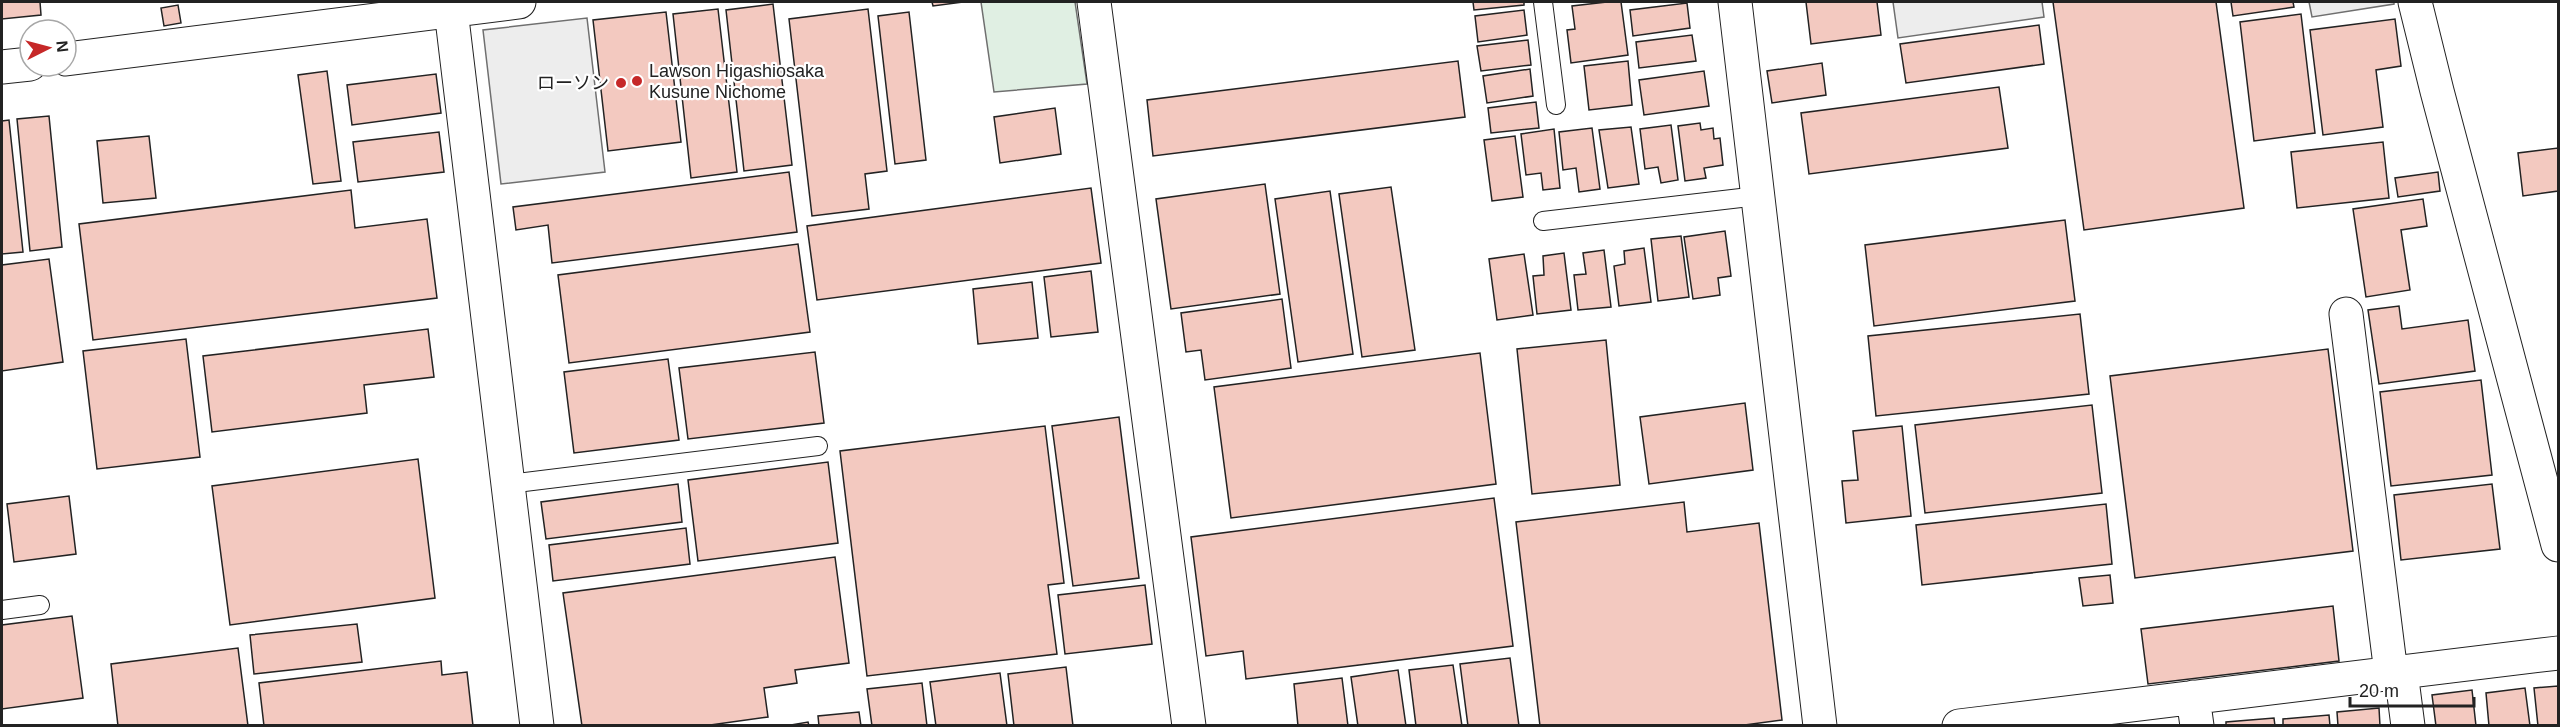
<svg xmlns="http://www.w3.org/2000/svg" width="2560" height="727" font-family="Helvetica,'Noto Sans JP',sans-serif">
  <style>
    .green { fill: #e0efe3; stroke: #6f6f6f; stroke-width: 1.5 }
    .parking { fill: #ededed; stroke: #6f6f6f; stroke-width: 1.5 }
    .building { fill: #f3c9c0; stroke: #222; stroke-width: 1.5 }
    .lines { fill: none; stroke-linecap: round; stroke-linejoin: round }
    .lane-casing { stroke: #222; stroke-width: 20 }
    .street-casing { stroke: #222; stroke-width: 35 }
    .lane { stroke: #fff; stroke-width: 18 }
    .street { stroke: #fff; stroke-width: 33 }
    .poi-dot { fill: #c62828; stroke: #fff; stroke-width: 2 }
    .labels { text-anchor: middle; stroke-width: 4.5; stroke-linejoin: round; paint-order: stroke }
    .poi-label { font-size: 18px; fill: #222; stroke: #fff; text-anchor: start }
  </style>
  <rect width="100%" height="100%" fill="#fff"/>
  <path class="green" d="M981 2H1075L1087 84 994 92Z"/>
  <path class="parking" d="M1893 2H2042L2044 17 1898 38Z
    M2309 2H2394V4L2312 17Z
    M587 18 605 172 501 184 483 30Z"/>
  <path class="building" d="M2 2H40L41 15 2 19Z
    M932 2H963L933 6Z
    M1473 2H1524V5L1474 10Z
    M1607 2H1621L1628 55 1571 63 1567 30 1575 29 1572 6Z
    M1806 2H1877L1881 35 1811 44Z
    M2053 2H2216L2244 208 2084 230Z
    M2231 2H2293L2294 7 2233 16Z
    M1687 3 1690 28 1633 36 1630 10Z
    M773 4 792 165 744 171 726 10Z
    M178 5 181 23 164 26 161 8Z
    M718 9 737 172 691 178 673 14Z
    M868 9 887 171 865 174 869 209 812 216 789 19Z
    M1524 10 1527 35 1478 42 1475 16Z
    M666 12 681 142 608 151 593 20Z
    M909 12 926 160 895 164 878 16Z
    M2301 14 2315 133 2254 141 2240 22Z
    M2395 19 2401 66 2376 70 2383 127 2323 135 2310 30Z
    M2039 25 2044 64 1906 83 1900 44Z
    M1692 35 1696 61 1639 68 1636 42Z
    M1528 40 1531 65 1481 71 1477 46Z
    M1458 61 1465 117 1153 156 1147 100Z
    M1628 61 1632 105 1589 110 1584 66Z
    M1822 63 1826 95 1772 103 1767 71Z
    M1530 69 1533 96 1487 103 1483 76Z
    M327 71 341 181 313 184 298 75Z
    M1704 71 1709 106 1644 115 1639 80Z
    M436 74 441 113 352 125 347 85Z
    M1999 87 2008 148 1809 174 1801 113Z
    M1536 102 1539 128 1491 133 1488 108Z
    M1055 108 1061 154 1000 163 994 117Z
    M49 116 62 247 30 251 17 119Z
    M9 120 23 252 2 254V121Z
    M1700 123 1701 130 1713 128 1714 139 1720 138 1723 165 1704 168 1706 178 1685 181 1678 126Z
    M1671 125 1678 180 1661 183 1658 167 1645 169 1640 129Z
    M1631 127 1639 184 1608 188 1599 130Z
    M1592 128 1600 189 1579 192 1576 168 1563 170 1559 132Z
    M1554 129 1560 188 1543 190 1541 173 1526 175 1521 134Z
    M439 132 444 172 358 182 353 142Z
    M149 136 156 198 103 203 97 141Z
    M1515 136 1523 197 1492 201 1484 140Z
    M2383 142 2389 198 2297 208 2291 152Z
    M2558 148V191L2523 196 2518 153Z
    M789 172 797 232 552 263 548 225 516 230 513 207Z
    M2438 172 2440 191 2398 197 2395 178Z
    M1265 184 1280 294 1171 309 1156 199Z
    M1391 187 1415 350 1362 357 1339 194Z
    M1091 188 1101 263 817 300 807 226Z
    M351 190 355 228 427 219 437 298 93 340 79 224Z
    M1330 191 1353 354 1298 362 1275 199Z
    M2423 199 2427 226 2401 230 2410 290 2366 297 2353 209Z
    M2065 220 2075 301 1874 326 1865 245Z
    M1725 231 1731 276 1718 278 1720 295 1693 299 1684 237Z
    M1681 236 1689 297 1658 301 1651 239Z
    M798 244 810 332 569 363 558 275Z
    M1644 248 1651 302 1619 306 1614 266 1625 264 1624 251Z
    M1604 250 1611 307 1578 310 1574 275 1586 274 1583 253Z
    M1564 253 1571 310 1537 314 1533 276 1544 275 1543 256Z
    M1524 254 1533 315 1497 320 1489 259Z
    M49 259 63 362 2 371V265Z
    M1091 271 1098 332 1051 337 1044 277Z
    M1032 282 1038 338 978 344 973 289Z
    M1282 299 1291 368 1205 380 1201 350 1186 352 1181 313Z
    M2399 306 2402 329 2468 320 2475 371 2379 384 2368 310Z
    M2080 314 2089 394 1876 416 1868 336Z
    M428 329 434 377 364 385 367 413 212 432 203 356Z
    M186 339 200 457 97 469 83 351Z
    M1606 340 1620 485 1532 494 1517 349Z
    M2328 349 2353 551 2135 578 2110 376Z
    M815 352 824 423 688 439 679 368Z
    M1480 353 1496 484 1231 518 1214 387Z
    M668 359 679 440 574 453 564 372Z
    M2481 380 2492 475 2391 486 2380 392Z
    M1745 403 1753 470 1649 484 1640 417Z
    M2092 405 2102 493 1925 513 1915 425Z
    M1119 417 1139 578 1073 586 1052 426Z
    M1045 426 1064 583 1048 585 1057 654 867 676 840 451Z
    M1902 426 1911 516 1846 523 1842 481 1858 480 1853 431Z
    M418 459 435 598 230 625 212 486Z
    M828 462 838 543 698 561 688 480Z
    M678 484 682 522 546 539 541 502Z
    M2492 484 2500 549 2401 560 2394 495Z
    M69 496 76 554 14 562 7 504Z
    M1494 498 1513 646 1246 679 1243 651 1206 656 1191 537Z
    M1684 502 1687 532 1759 523 1782 720 1737 726H1540L1516 522Z
    M2106 504 2112 564 1922 585 1916 525Z
    M686 528 690 564 553 581 549 545Z
    M835 557 849 663 795 670 797 683 764 688 768 717 703 726H582L563 593Z
    M2110 575 2113 603 2083 606 2079 578Z
    M1145 585 1152 644 1065 654 1058 595Z
    M2333 606 2339 661 2148 684 2141 629Z
    M72 616 83 698 2 709V625Z
    M357 624 362 662 254 674 250 635Z
    M238 648 248 726H118L111 664Z
    M1510 658 1519 726H1468L1460 664Z
    M441 661 442 675 467 672 473 726H264L259 683Z
    M1453 665 1462 726H1416L1409 670Z
    M1066 667 1073 726H1014L1008 674Z
    M1398 670 1406 726H1358L1351 677Z
    M1000 673 1007 726H936L930 682Z
    M1342 678 1348 726H1298L1294 684Z
    M922 683 927 726H872L867 689Z
    M2558 686V726H2538L2534 688Z
    M2525 688 2530 726H2489L2486 693Z
    M2472 690 2476 726H2436L2432 695Z
    M2379 708 2380 726H2338L2337 712Z
    M859 712 861 726H819L818 716Z
    M2329 715 2330 726H2283V719Z
    M2274 718 2275 726H2226V722Z
    M808 722 809 726H785Z"/>
  <g class="lines">
    <g class="lane-casing">
      <path id="lane" d="M1543 2 1556 105
        M1543 221 1758 196
        M508 484 818 446
        M2 610 40 605"/>
    </g>
    <g class="street-casing">
      <path id="street" d="M450 2 537 726
        M1094 2 1189 726
        M1735 2 1820 726
        M2415 2 2437 91 2558 545
        M66 59 519 2
        M2 67 30 64
        M2346 314 2391 673
        M2401 672 2408 726
        M2193 697 2197 726
        M1959 726 2558 653"/>
    </g>
    <use href="#lane" class="lane"/>
    <use href="#street" class="street"/>
  </g>
  <g class="poi-dot">
    <circle cx="637" cy="81" r="6"/>
    <circle cx="621" cy="83" r="6"/>
  </g>
  <g class="labels">
    <g class="poi-label">
      <text x="649" y="77">Lawson Higashiosaka<tspan x="649" dy="21">Kusune Nichome</tspan></text>
      <text x="609" y="89" text-anchor="end">ローソン</text>
    </g>
  </g>
  <rect width="2560" height="727" fill="none" stroke="#222222" stroke-width="6"/>
  <g transform="translate(48 48) rotate(84)"><circle r="28" fill="#ffffff" stroke="#a7a7a7" stroke-width="1.5"/>
  <path d="M0-4.5L10 22L0 15L-10 22Z" fill="#c62828"/>
  <text y="-9" font-size="16" font-weight="bold" text-anchor="middle" fill="#222222">N</text>
  </g>
  <path d="M2350 697v9h124v-9" fill="none" stroke="#222222" stroke-width="3"/>
  <text x="2359" y="697" font-size="18" fill="#222222" stroke="#ffffff" stroke-width="4.5" paint-order="stroke">20 m</text>
</svg>
